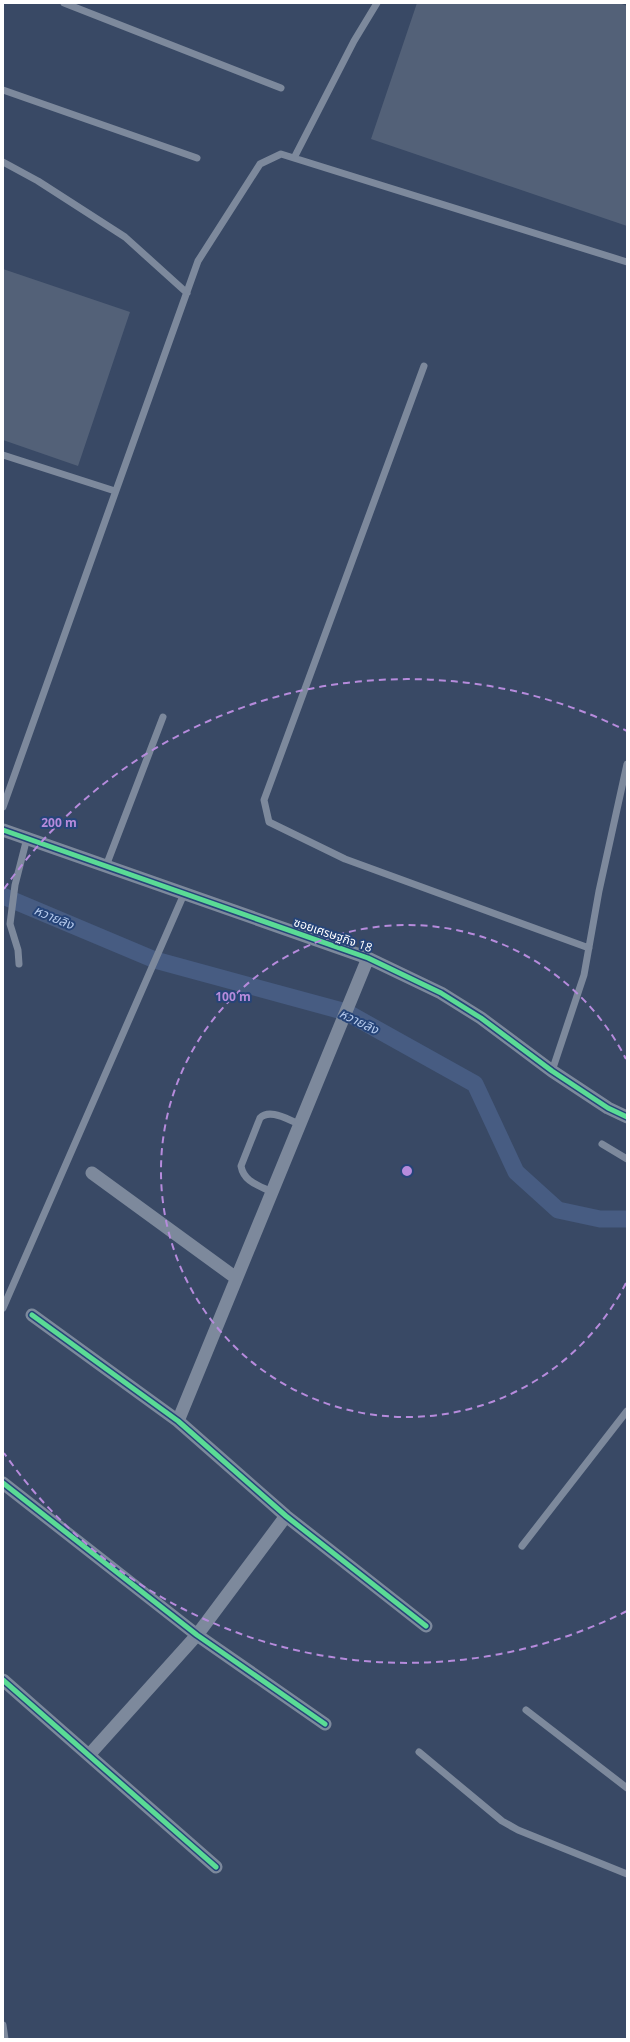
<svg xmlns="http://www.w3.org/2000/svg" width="630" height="2042" font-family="'Open Sans','Noto Sans Thai',sans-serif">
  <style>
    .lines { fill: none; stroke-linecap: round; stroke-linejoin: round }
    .canal { stroke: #475c82; stroke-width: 17 }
    .building { fill: #536178 }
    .lane { stroke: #7d899c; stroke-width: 7 }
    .street { stroke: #7d899c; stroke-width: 13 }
    .cycleway-casing { stroke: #264478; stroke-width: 8 }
    .cycleway { stroke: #5adb95; stroke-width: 5 }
    .ring { fill: none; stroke: #b68bdc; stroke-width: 2; stroke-dasharray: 7 5 }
    .labels { text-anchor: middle; stroke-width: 4; stroke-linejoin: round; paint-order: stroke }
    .street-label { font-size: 12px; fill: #fff; stroke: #264478 }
    .water-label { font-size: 13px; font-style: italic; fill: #b3c8eb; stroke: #264478 }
    .centre { fill: #b68bdc; stroke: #264478; stroke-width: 2 }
    .ring-label { font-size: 12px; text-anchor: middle; font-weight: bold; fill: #b68bdc; stroke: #264478; stroke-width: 4; stroke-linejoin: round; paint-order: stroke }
  </style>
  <rect width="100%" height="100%" fill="#394965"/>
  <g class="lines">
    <path class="canal" d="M3 896 155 960 346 1012 475 1084 516 1172 558 1210 600 1219H627"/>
  </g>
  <path class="building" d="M417 3H619L627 6V226L371 139Z
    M3 269 130 312 78 466 3 440Z"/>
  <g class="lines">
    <path class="lane" d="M64 3 281 88
      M3 90 197 158
      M294 158 354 41 377 3
      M3 162 38 181 125 237 187 293
      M424 366 264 800 269 822 345 859 589 948
      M3 455 115 491
      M3 807 198 261 260 164 281 154 627 262
      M106 866 163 717
      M19 964 18 950 10 924 15 885 27 838
      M552 1071 584 975 599 891 627 764
      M602 1144 627 1159
      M272 1192C258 1185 244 1182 241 1166L260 1118C270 1108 288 1120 300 1124
      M3 1308 184 894
      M522 1546 627 1411
      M526 1710 627 1788
      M419 1752 502 1821 518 1830 627 1874
      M3 2025 5 2039"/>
    <path class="street" d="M3 830 368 958 441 993 481 1018 552 1071 608 1108 627 1117
      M92 1173 236 1278
      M32 1315 178 1421 286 1516 426 1626
      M178 1421 368 958
      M3 1483 197 1635 325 1724
      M3 1680 216 1867
      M89 1755 197 1635 286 1516"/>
    <g class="cycleway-casing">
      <path id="cycleway" d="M3 830 368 958 441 993 481 1018 552 1071 608 1108 627 1117
        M32 1315 178 1421 286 1516 426 1626
        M3 1483 197 1635 325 1724
        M3 1680 216 1867"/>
    </g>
    <use href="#cycleway" class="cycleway"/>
  </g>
  <g class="ring">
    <path d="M626 1283A246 246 0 1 1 626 1059"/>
    <path d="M627 1611A492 492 0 0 1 4 1453M4 889A492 492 0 0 1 627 731"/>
  </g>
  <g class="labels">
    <g class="street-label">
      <text transform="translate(333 935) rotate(19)" y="4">ซอยเศรษฐกิจ 18</text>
    </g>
    <g class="water-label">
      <text transform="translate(54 917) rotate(23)" y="5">หวายลิง</text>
      <text transform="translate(359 1021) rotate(26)" y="5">หวายลิง</text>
    </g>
  </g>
  <circle cx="407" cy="1171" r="6" class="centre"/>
  <g class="ring-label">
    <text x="59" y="827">200 m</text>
    <text x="233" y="1001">100 m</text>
  </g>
  <rect width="630" height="2042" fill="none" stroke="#ffffff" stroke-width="8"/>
</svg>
